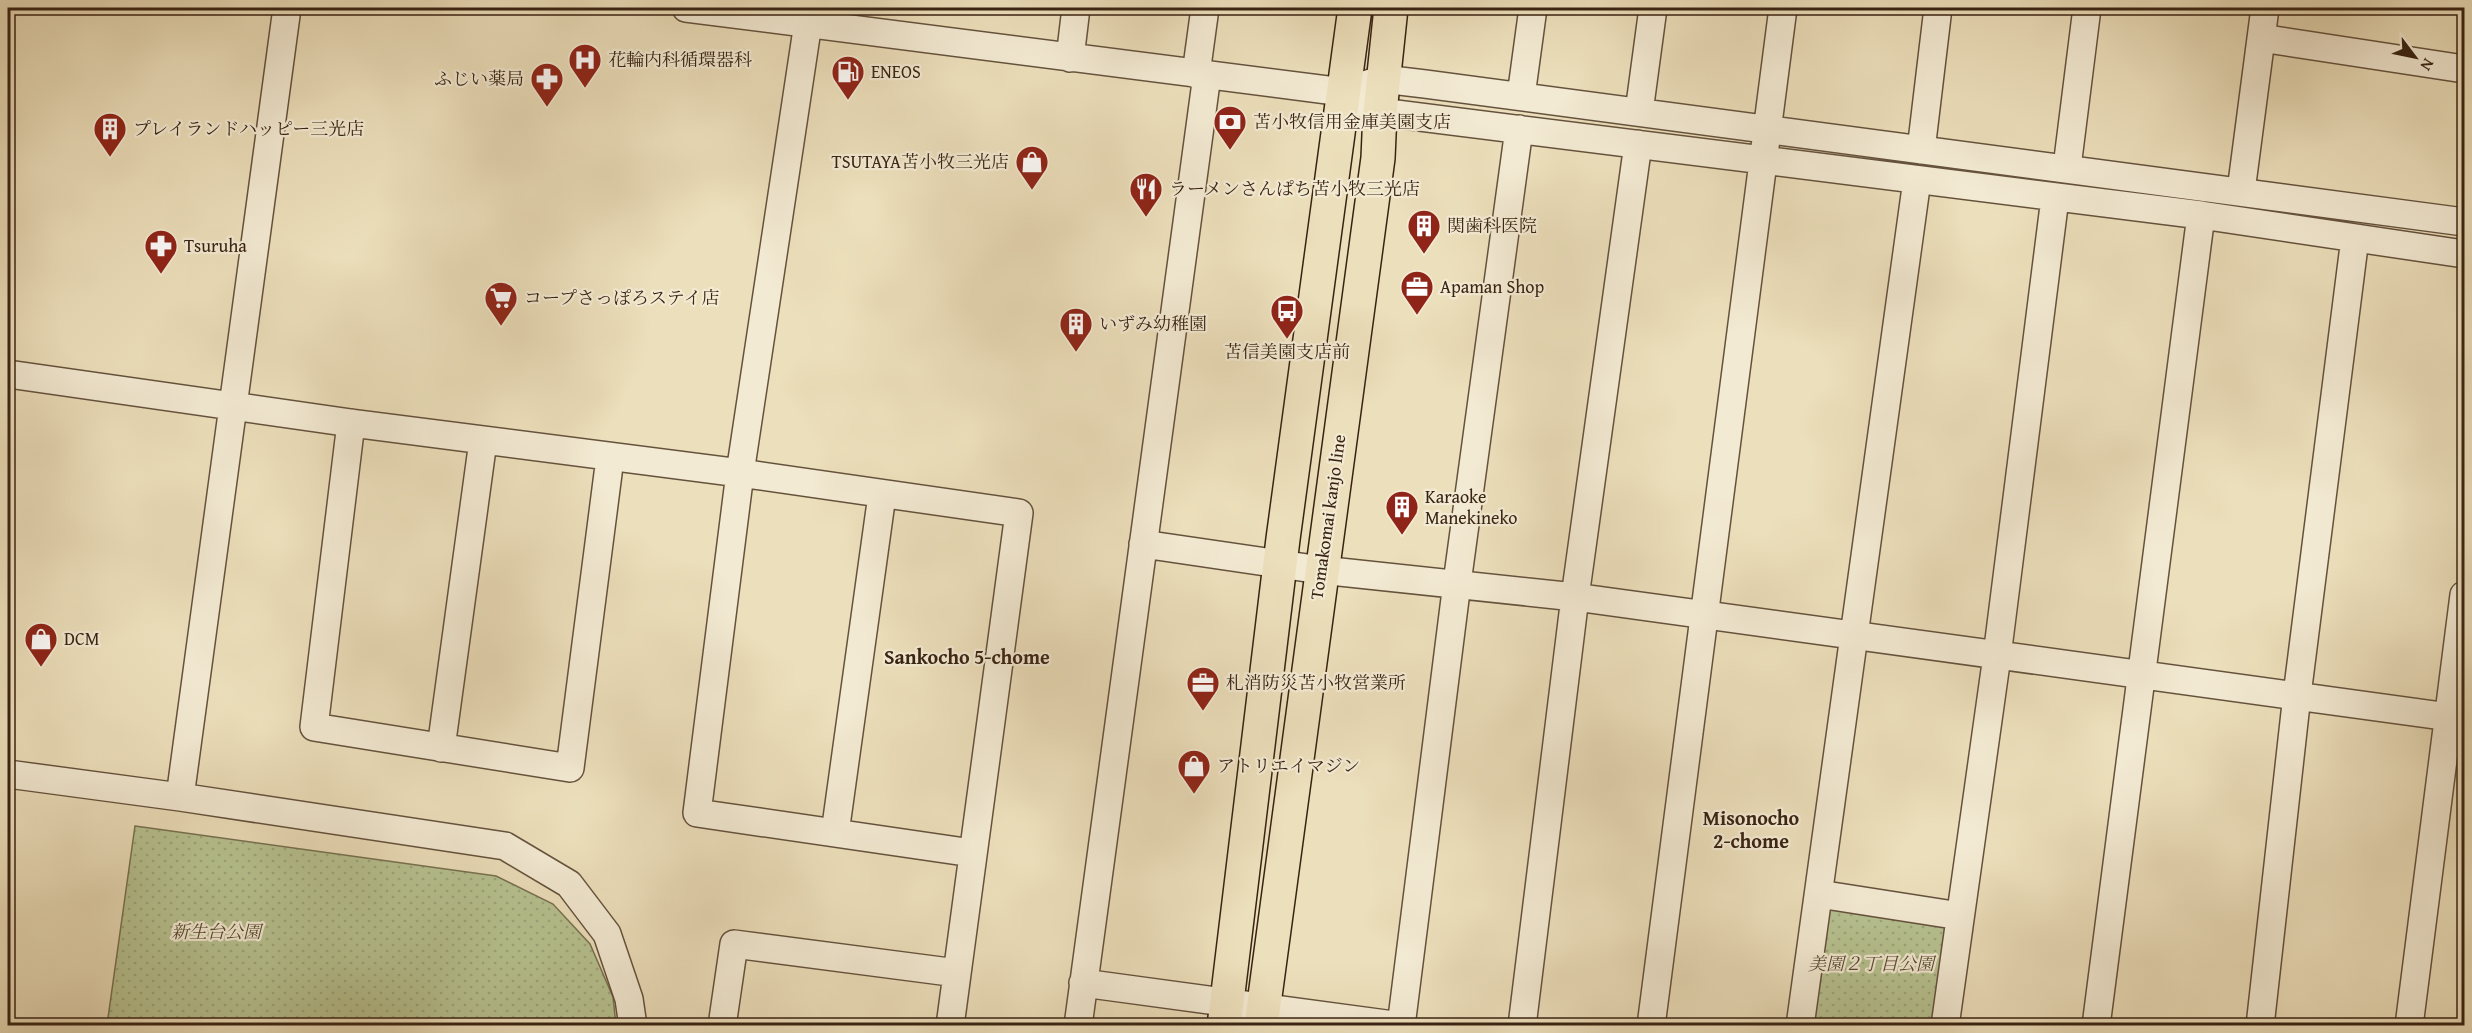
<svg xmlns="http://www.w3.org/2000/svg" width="2472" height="1033" font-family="'Gentium Book Plus','Noto Serif JP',serif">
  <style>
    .park { fill: url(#park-dots); stroke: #787252; stroke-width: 1.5 }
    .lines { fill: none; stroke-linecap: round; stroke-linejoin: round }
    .minor-casing { stroke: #65523d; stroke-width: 30 }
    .major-casing { stroke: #382313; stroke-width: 36 }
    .minor { stroke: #f3ead3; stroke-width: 27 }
    .major { stroke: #ecdfbb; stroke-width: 33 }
    .labels { text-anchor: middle; stroke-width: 4.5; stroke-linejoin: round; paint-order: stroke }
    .poi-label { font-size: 18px; fill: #382313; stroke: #f3ead3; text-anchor: start }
    .street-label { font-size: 18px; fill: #382313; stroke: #f3ead3 }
    .park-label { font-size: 18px; font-style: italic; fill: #584b32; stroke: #f3ead3 }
    .neighbourhood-label { font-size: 20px; font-weight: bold; fill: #382313; stroke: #f3ead3 }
  </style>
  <defs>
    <pattern id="park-dots" width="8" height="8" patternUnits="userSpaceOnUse" patternTransform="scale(1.5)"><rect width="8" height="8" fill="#b7c291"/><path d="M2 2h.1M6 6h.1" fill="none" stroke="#9ea67c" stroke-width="1.8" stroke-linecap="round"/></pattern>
  </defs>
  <rect width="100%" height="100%" fill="#ecdfbb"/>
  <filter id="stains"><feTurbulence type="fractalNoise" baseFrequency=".00333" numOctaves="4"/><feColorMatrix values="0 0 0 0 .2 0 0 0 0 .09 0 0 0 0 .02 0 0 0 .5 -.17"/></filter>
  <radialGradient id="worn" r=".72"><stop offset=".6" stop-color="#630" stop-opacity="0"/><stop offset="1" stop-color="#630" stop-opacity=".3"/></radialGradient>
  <path class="park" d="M135 826 496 876 553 904 590 944 613 997 616 1025H107Z
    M1819 894 1960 916 1945 1025 1800 1026Z"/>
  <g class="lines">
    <g class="minor-casing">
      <path id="minor" d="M686 8 1343 92 1380 112 2201 215 2464 254
        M808 23 740 473 697 813 972 853
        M2261 38 2464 69
        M1070 58 1076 8
        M1196 74 1205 8
        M1364 85 1383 79 1425 84 2464 222
        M1521 96 1533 8
        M1639 112 1653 8
        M1921 150 1938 8
        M2067 167 2087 8
        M2241 191 2265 8
        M8 374 351 423 740 473 1019 513 950 1026
        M351 423 314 727 570 768 610 458
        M1143 544 1321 570 1575 597 2464 719
        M441 748 483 441
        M8 774 180 797 505 846 569 884 607 934 629 999 633 1026
        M180 797 287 8
        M835 833 882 495
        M1819 894 1960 916
        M1083 983 1401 1026
        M722 1026 734 944 957 973
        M1078 1026 1207 75
        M1401 1026 1457 583 1519 129
        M1522 1026 1575 597 1638 144
        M1651 1026 1783 8
        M1800 1026 1917 180
        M1945 1026 1997 656 2055 198
        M2096 1026 2201 215
        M2260 1026 2297 695 2355 238
        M2409 1026 2464 595"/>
    </g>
    <g class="major-casing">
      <path id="major" d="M1224 1026 1283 539 1355 8
        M1261 1026 1378 158 1380 112 1391 8"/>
    </g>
    <use href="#minor" class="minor"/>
    <use href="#major" class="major"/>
  </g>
  <defs>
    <g id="hospital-pin" transform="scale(1.725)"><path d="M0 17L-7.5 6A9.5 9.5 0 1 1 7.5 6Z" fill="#8f2418" stroke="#f3ead3"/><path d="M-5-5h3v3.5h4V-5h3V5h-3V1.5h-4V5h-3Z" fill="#fff"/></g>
    <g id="fuel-pin" transform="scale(1.725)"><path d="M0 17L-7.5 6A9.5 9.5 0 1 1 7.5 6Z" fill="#8f2418" stroke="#f3ead3"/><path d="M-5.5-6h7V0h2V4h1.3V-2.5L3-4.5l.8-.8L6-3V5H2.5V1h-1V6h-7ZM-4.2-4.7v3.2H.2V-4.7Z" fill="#fff"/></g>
    <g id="pharmacy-pin" transform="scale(1.725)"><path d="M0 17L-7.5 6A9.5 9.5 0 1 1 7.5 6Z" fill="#8f2418" stroke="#f3ead3"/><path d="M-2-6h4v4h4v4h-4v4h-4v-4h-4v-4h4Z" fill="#fff"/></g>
    <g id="bank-pin" transform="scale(1.725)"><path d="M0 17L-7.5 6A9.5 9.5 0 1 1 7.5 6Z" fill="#8f2418" stroke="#f3ead3"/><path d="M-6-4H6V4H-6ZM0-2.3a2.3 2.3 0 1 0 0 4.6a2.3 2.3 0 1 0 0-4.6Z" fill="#fff"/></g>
    <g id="building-pin" transform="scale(1.725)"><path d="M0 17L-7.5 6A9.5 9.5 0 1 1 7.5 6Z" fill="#8f2418" stroke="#f3ead3"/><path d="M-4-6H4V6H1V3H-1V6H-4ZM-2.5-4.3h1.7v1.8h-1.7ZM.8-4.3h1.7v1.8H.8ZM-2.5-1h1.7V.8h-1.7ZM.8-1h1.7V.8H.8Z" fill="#fff"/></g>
    <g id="shop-pin" transform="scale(1.725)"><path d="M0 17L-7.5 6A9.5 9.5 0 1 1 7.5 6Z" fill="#8f2418" stroke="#f3ead3"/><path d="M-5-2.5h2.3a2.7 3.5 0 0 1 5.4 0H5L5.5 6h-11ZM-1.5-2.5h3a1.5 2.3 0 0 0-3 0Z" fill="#fff"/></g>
    <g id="restaurant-pin" transform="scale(1.725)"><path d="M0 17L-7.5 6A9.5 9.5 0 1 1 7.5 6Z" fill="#8f2418" stroke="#f3ead3"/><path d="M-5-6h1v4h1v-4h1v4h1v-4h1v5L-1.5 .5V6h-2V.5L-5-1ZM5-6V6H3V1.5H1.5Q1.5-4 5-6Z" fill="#fff"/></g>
    <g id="office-pin" transform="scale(1.725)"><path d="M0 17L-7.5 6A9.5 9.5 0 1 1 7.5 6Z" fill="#8f2418" stroke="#f3ead3"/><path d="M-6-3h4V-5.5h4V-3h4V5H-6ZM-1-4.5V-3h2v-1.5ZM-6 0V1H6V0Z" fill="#fff"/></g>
    <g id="supermarket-pin" transform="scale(1.725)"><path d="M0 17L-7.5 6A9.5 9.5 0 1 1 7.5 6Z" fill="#8f2418" stroke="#f3ead3"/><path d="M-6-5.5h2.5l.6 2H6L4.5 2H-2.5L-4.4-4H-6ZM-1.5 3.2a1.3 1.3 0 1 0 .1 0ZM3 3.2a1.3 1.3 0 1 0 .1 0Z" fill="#fff"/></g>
    <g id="bus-pin" transform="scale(1.725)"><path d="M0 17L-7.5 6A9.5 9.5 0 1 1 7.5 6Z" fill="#8f2418" stroke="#f3ead3"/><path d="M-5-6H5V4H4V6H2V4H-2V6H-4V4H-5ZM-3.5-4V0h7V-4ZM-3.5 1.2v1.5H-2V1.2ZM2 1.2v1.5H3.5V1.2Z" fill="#fff"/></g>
  </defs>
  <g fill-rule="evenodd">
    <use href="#hospital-pin" x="585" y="60"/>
    <use href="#fuel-pin" x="848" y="72"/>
    <use href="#pharmacy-pin" x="547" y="79"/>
    <use href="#bank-pin" x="1230" y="122"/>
    <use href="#building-pin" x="110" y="129"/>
    <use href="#shop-pin" x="1032" y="162"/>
    <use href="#restaurant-pin" x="1146" y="189"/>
    <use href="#building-pin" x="1424" y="226"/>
    <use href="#pharmacy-pin" x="161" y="246"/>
    <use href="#office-pin" x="1417" y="287"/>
    <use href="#supermarket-pin" x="501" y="298"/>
    <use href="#bus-pin" x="1287" y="311"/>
    <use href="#building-pin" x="1076" y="324"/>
    <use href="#building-pin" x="1402" y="507"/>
    <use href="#shop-pin" x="41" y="639"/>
    <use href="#office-pin" x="1203" y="683"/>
    <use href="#shop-pin" x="1194" y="766"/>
  </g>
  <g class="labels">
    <g class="poi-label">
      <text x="608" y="66">花輪内科循環器科</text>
      <text x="871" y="78">ENEOS</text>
      <text x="524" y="85" text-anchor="end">ふじい薬局</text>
      <text x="1253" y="128">苫小牧信用金庫美園支店</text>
      <text x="133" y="135">プレイランドハッピー三光店</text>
      <text x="1009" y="168" text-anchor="end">TSUTAYA苫小牧三光店</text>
      <text x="1169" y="195">ラーメンさんぱち苫小牧三光店</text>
      <text x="1447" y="232">関歯科医院</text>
      <text x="184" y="252">Tsuruha</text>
      <text x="1440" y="293">Apaman Shop</text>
      <text x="524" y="304">コープさっぽろステイ店</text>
      <text x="1099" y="330">いずみ幼稚園</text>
      <text x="1287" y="358" text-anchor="middle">苫信美園支店前</text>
      <text x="1425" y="503">Karaoke<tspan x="1425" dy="21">Manekineko</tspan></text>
      <text x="64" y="645">DCM</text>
      <text x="1226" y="689">札消防災苫小牧営業所</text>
      <text x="1217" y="772">アトリエイマジン</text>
    </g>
    <g class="street-label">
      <text transform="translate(1328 517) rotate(-82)" y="6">Tomakomai kanjo line</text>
    </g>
    <g class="park-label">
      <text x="216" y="938">新生台公園</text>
      <text x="1871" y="970">美園２丁目公園</text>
    </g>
    <g class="neighbourhood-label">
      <text x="967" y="664">Sankocho 5-chome</text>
      <text x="1751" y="825">Misonocho<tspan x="1751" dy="23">2-chome</tspan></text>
    </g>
  </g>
  <rect width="2472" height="1033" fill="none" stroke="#ecdfbb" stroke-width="30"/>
  <rect x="9" y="9" width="2454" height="1015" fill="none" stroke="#382313" stroke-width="3"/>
  <rect x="15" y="15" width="2442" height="1003" fill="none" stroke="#382313" stroke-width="1.5"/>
  <g transform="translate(2415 57) rotate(122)" stroke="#f3ead3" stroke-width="4.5" paint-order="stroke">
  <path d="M0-4.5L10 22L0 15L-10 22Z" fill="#382313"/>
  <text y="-9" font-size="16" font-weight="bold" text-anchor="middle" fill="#382313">N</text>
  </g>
  <rect width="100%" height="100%" filter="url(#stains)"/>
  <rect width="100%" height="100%" fill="url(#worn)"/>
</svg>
